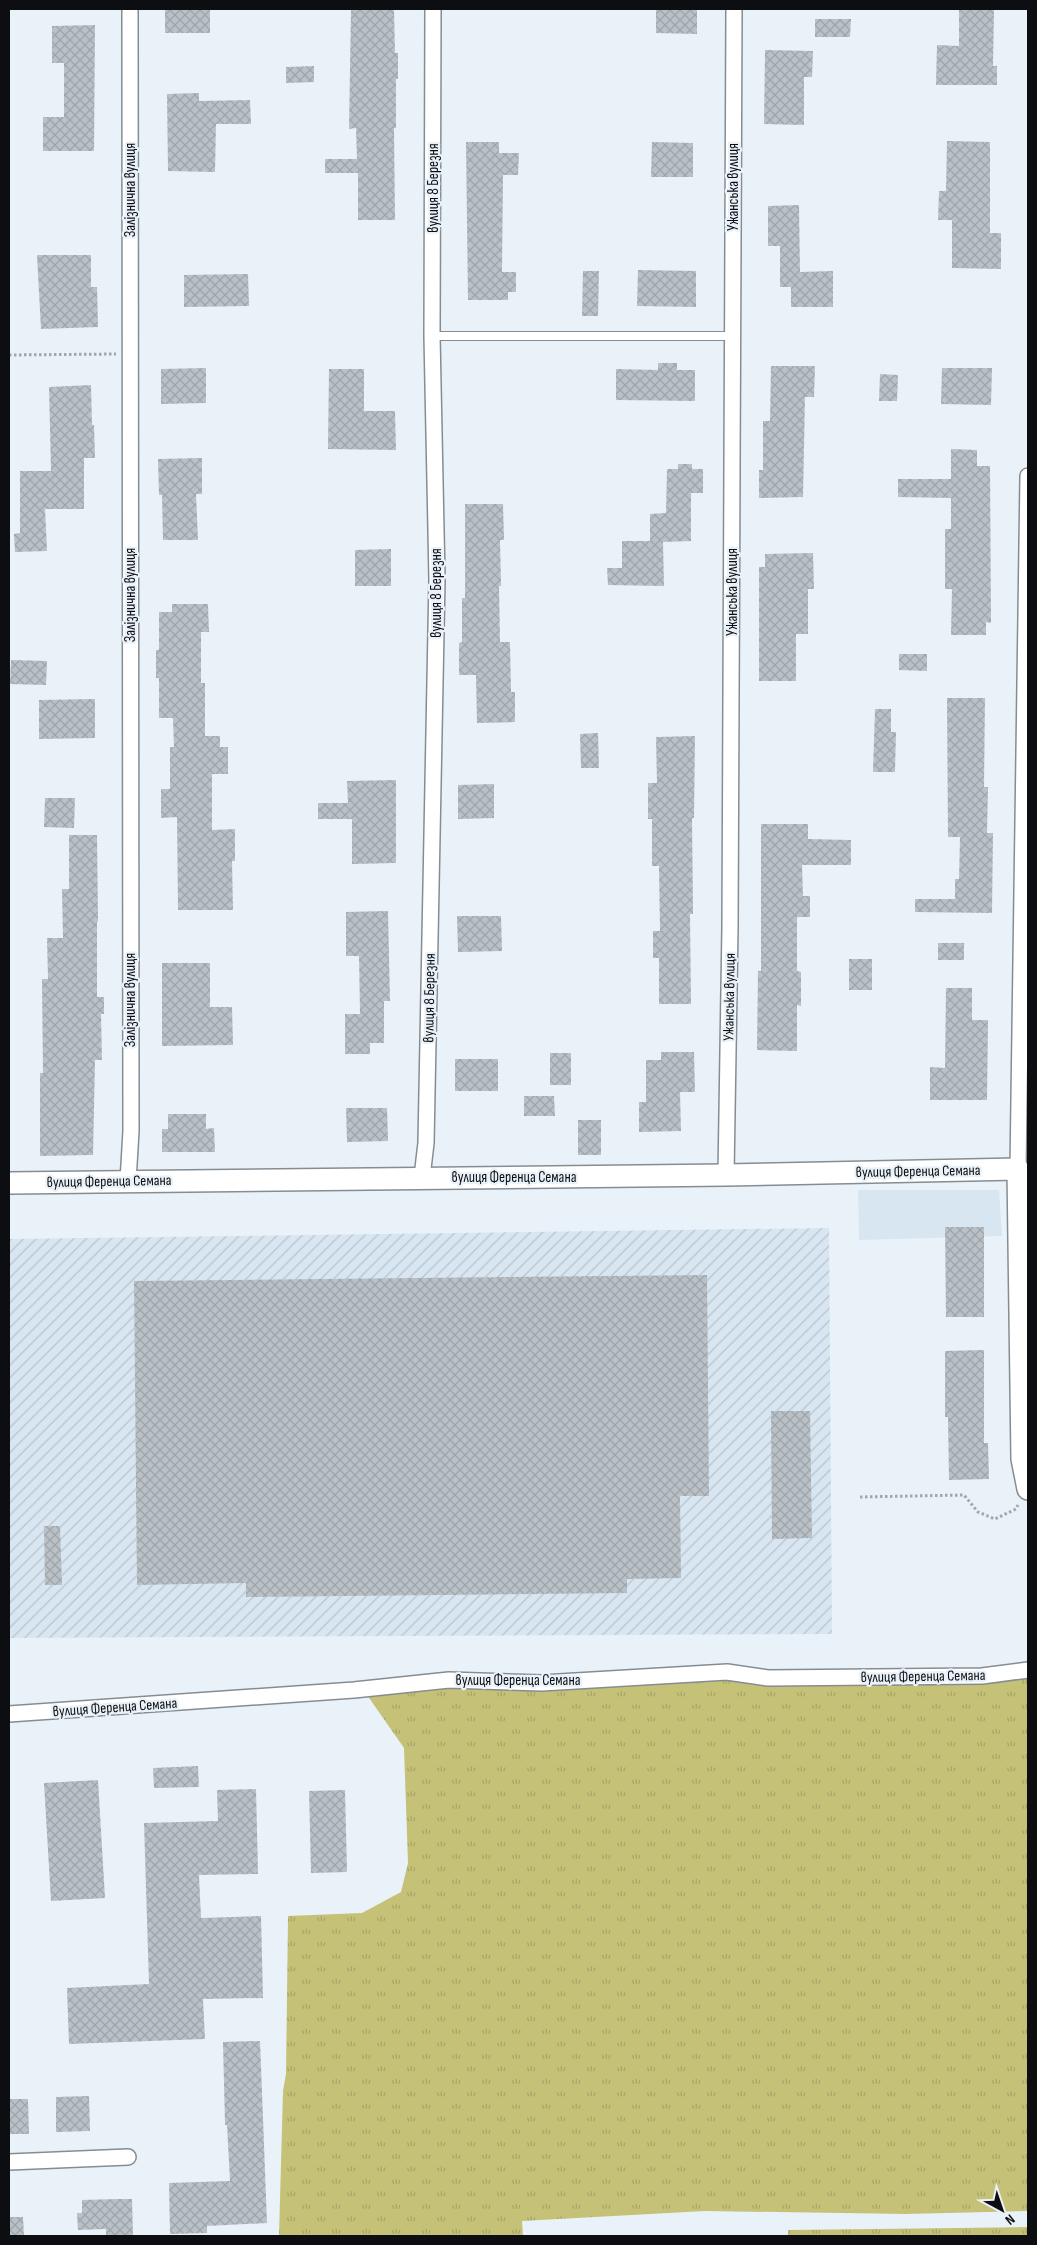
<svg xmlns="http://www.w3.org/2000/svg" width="1037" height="2245" font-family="'Sofia Sans Condensed',sans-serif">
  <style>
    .built { fill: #d8e6f1 }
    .industrial { fill: url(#industrial-furrows) }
    .grass { fill: url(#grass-tufts) }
    .building { fill: url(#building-cross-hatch) }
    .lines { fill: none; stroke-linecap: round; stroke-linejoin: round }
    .lane-casing { stroke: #858d93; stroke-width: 10 }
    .street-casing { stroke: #858d93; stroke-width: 18 }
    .secondary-casing { stroke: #858d93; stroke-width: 24 }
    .path { stroke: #a0a6ab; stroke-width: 3; stroke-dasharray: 2.5 2.5; stroke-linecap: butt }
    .lane { stroke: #fff; stroke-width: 8 }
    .street { stroke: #fff; stroke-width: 15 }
    .secondary { stroke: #fff; stroke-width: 21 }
    .labels { text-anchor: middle; stroke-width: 4.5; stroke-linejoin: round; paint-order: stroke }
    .street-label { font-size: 15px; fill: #0c0e11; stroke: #eaf2f9 }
  </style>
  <defs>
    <pattern id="industrial-furrows" width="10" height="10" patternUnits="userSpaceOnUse" patternTransform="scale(1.25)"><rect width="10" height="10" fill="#d8e6f1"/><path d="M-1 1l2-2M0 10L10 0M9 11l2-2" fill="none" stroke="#b8c4ce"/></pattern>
    <pattern id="grass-tufts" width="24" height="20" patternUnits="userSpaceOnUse" patternTransform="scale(1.25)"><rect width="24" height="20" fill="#c5c278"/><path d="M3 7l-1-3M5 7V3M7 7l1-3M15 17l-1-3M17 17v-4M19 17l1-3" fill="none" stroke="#a8a667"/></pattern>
    <pattern id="building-cross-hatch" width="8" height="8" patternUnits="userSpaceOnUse" patternTransform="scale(1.25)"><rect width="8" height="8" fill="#b9c1c7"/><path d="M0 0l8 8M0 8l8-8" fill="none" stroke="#9ea5aa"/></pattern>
  </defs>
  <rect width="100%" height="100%" fill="#eaf2f9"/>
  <path class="built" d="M858 1190H999L1002 1236 859 1240Z"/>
  <path class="industrial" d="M829 1228 832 1634 9 1638V1239Z"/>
  <path class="grass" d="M1028 1675V2211L906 2214 705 2211 522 2221 523 2236H279L283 2091 286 2074 288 1916 362 1913 401 1892 408 1863 404 1748 367 1695 450 1687 544 1689 727 1680 982 1682Z
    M1028 2227V2236H788V2230Z"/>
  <path class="building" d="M165 9H210V33H165Z
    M351 9H394L395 53H398V79H396V128H394L395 220H358V173H325V159H357L356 128 349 129Z
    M656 9H697V34L656 33Z
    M959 9H994L993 66H997V85H936L937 45 959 46Z
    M815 19H851L850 37H815Z
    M95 25 94 151H43V117H64V63H52V26Z
    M765 50 813 51 812 77H804V125L764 124Z
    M314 66V82L286 83V67Z
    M199 93V101L250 100 251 124H216L215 172 168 171 167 94Z
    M947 141 990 142V233H1001V269L952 268V220H938L939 191H946Z
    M466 142H499V153H519L518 175H503L502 272H516V292H508V300H468Z
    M652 142 693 143V177H651Z
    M799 205 800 272 833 271V307H791V287H780V246H768V206Z
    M37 255H91V287H97L98 327 41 329Z
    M638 270 696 271V307L637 306Z
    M583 271H599L598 316H582Z
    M248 274 249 306 184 307V275Z
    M658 363H677V370H695V401L616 400V369L658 370Z
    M771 366H815L814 397H805L803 497 759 498V470H763V421H770Z
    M206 368V403L161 404V369Z
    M942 368H992L991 405 941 404Z
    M329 369H364V411H395L396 450 328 449Z
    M880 374 898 375 897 401H879Z
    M91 385 92 425H94L95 458H84V509H45L47 551 15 552 14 534 20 533V471H51L49 387Z
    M951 449 977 450V466H990L991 623 986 622V635H951L952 589H945V529H951V498L898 497V479H951Z
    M202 458V494H196L198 540H163L162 495H159L158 459Z
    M678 464H692V469H703V493H691V541L663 542 664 586 608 585 607 568H622V541H650V514L666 513 667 469H678Z
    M465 504H503L504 540H500L501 586H499L500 642H510L511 692H515V722L477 723 476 675H459V643L462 642V598H465Z
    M391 549V586H355V550Z
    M813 553 814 589H808V634H796V681H759V567H765V554Z
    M172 604H208L209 632H201V683H205V736H220V747H228V774H212V830L235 829V861H232L233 910H178L177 817 161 818V789H170V747H174L173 718H159V678H156V650H159V612H172Z
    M899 654H927V671L899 670Z
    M11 660 47 661 46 685 10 684Z
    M947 698H985L984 787H988L987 833H993L992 913 915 912V899H955V879H959L960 837H948Z
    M95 699V738L39 739V700Z
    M875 709H891V732H896L895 772H873Z
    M598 733 599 768H581L580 734Z
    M695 736 694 818H692L693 914H690L691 1004H659V958H653V931H660L659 866H652V819H648V783H657L656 737Z
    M396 780V863L352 864V819H318V803H348L347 781Z
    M494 784V818L458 819V785Z
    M45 798H75L74 828 44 827Z
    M761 824H808V839L851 840V865H802L803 896H810V917H797V971L801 972V1006L797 1005V1051L757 1050 758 971H761Z
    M69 835H97L98 921 97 922V997H104V1014H101L102 1060H95L93 1155 40 1156V1073H43L42 979H48L47 938H63L62 889H69Z
    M388 911 390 1001H384V1043H370V1054H345V1014H360L359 956H346V912Z
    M457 916H501L502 951 458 952Z
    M938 943H964V960H938Z
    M849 959H872V990H849Z
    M162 963H210V1007H232L233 1045 162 1046Z
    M946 988H972V1020H988L987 1100H930V1067L945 1068Z
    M661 1052H694L695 1092H680L681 1131 639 1132V1102H646V1060H661Z
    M550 1053H571V1085H550Z
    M455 1059H498V1091H455Z
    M524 1096H554L555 1116H524Z
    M346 1108H387L388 1141 347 1142Z
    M168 1114H206V1129L214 1128 215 1152H162V1129H168Z
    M578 1120H601V1155H578Z
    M945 1227H984V1317H946Z
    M707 1275 709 1496H680L681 1578 627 1579V1593L246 1597V1583L137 1585 134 1281Z
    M984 1350V1443H988L989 1479 949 1480 948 1417H945V1351Z
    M771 1411H810L812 1538 772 1539Z
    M44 1526H60L62 1585H45Z
    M198 1766 199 1787 154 1788 153 1768Z
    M98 1780 105 1898 51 1901 44 1783Z
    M256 1789 258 1874 199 1875 201 1918 261 1916 263 1998 203 1999 205 2039 69 2044 67 1988 149 1984 144 1823 218 1821 217 1790Z
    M345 1790 347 1872 311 1873 309 1791Z
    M260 2041 267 2223 207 2226V2233L170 2234 169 2183 230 2181 227 2125H225L223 2042Z
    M89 2096 90 2131 56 2132V2097Z
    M9 2099H28L29 2134H9Z
    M117 2199H132L133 2236H106V2229L78 2230 77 2213H82V2200Z
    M9 2217H23L24 2236H9Z"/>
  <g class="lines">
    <g class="lane-casing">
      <path id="lane" d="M432 336H732"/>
    </g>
    <g class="street-casing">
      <path id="street" d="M1018 1169 1028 476
        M726 1175 730 927 734 9
        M422 1177 426 1143 437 579 432 336 433 9
        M128 1181 131 1131 130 9
        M9 1714 354 1690 449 1680 542 1683 727 1672 768 1678 982 1676 1028 1670
        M9 2162 128 2157"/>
    </g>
    <g class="secondary-casing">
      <path id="secondary" d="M9 1183 726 1175 1018 1169 1022 1459 1028 1489"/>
    </g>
    <path class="path" d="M9 355 116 354
      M860 1497 964 1495 978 1512 995 1519 1016 1509 1018 1505"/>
    <use href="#lane" class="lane"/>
    <use href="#street" class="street"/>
    <use href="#secondary" class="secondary"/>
  </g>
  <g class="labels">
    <g class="street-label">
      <text transform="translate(733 187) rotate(-90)" y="5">Ужанська вулиця</text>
      <text transform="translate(433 188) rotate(-90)" y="5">вулиця 8 Березня</text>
      <text transform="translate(130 190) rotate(-90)" y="5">Залізнична вулиця</text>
      <text transform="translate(732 592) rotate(-90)" y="5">Ужанська вулиця</text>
      <text transform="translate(436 593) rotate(-90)" y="5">вулиця 8 Березня</text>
      <text transform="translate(130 595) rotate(-90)" y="5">Залізнична вулиця</text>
      <text transform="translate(729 997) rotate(-89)" y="5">Ужанська вулиця</text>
      <text transform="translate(429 998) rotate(-89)" y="5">вулиця 8 Березня</text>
      <text transform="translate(130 1000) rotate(-90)" y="5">Залізнична вулиця</text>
      <text transform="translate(918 1171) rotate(-1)" y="5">вулиця Ференца Семана</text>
      <text x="514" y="1182">вулиця Ференца Семана</text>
      <text transform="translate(109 1181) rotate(-1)" y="5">вулиця Ференца Семана</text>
      <text transform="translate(923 1676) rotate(-1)" y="5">вулиця Ференца Семана</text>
      <text x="518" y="1685">вулиця Ференца Семана</text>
      <text transform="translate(115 1707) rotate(-4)" y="5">вулиця Ференца Семана</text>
    </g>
  </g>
  <rect width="1037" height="2245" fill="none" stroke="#0c0e11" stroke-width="20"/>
  <g transform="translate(1002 2210) rotate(140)" stroke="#eaf2f9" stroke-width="4" paint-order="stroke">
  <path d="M0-4L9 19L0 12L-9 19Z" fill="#0c0e11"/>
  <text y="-8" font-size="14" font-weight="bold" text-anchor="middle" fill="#0c0e11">N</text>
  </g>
</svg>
